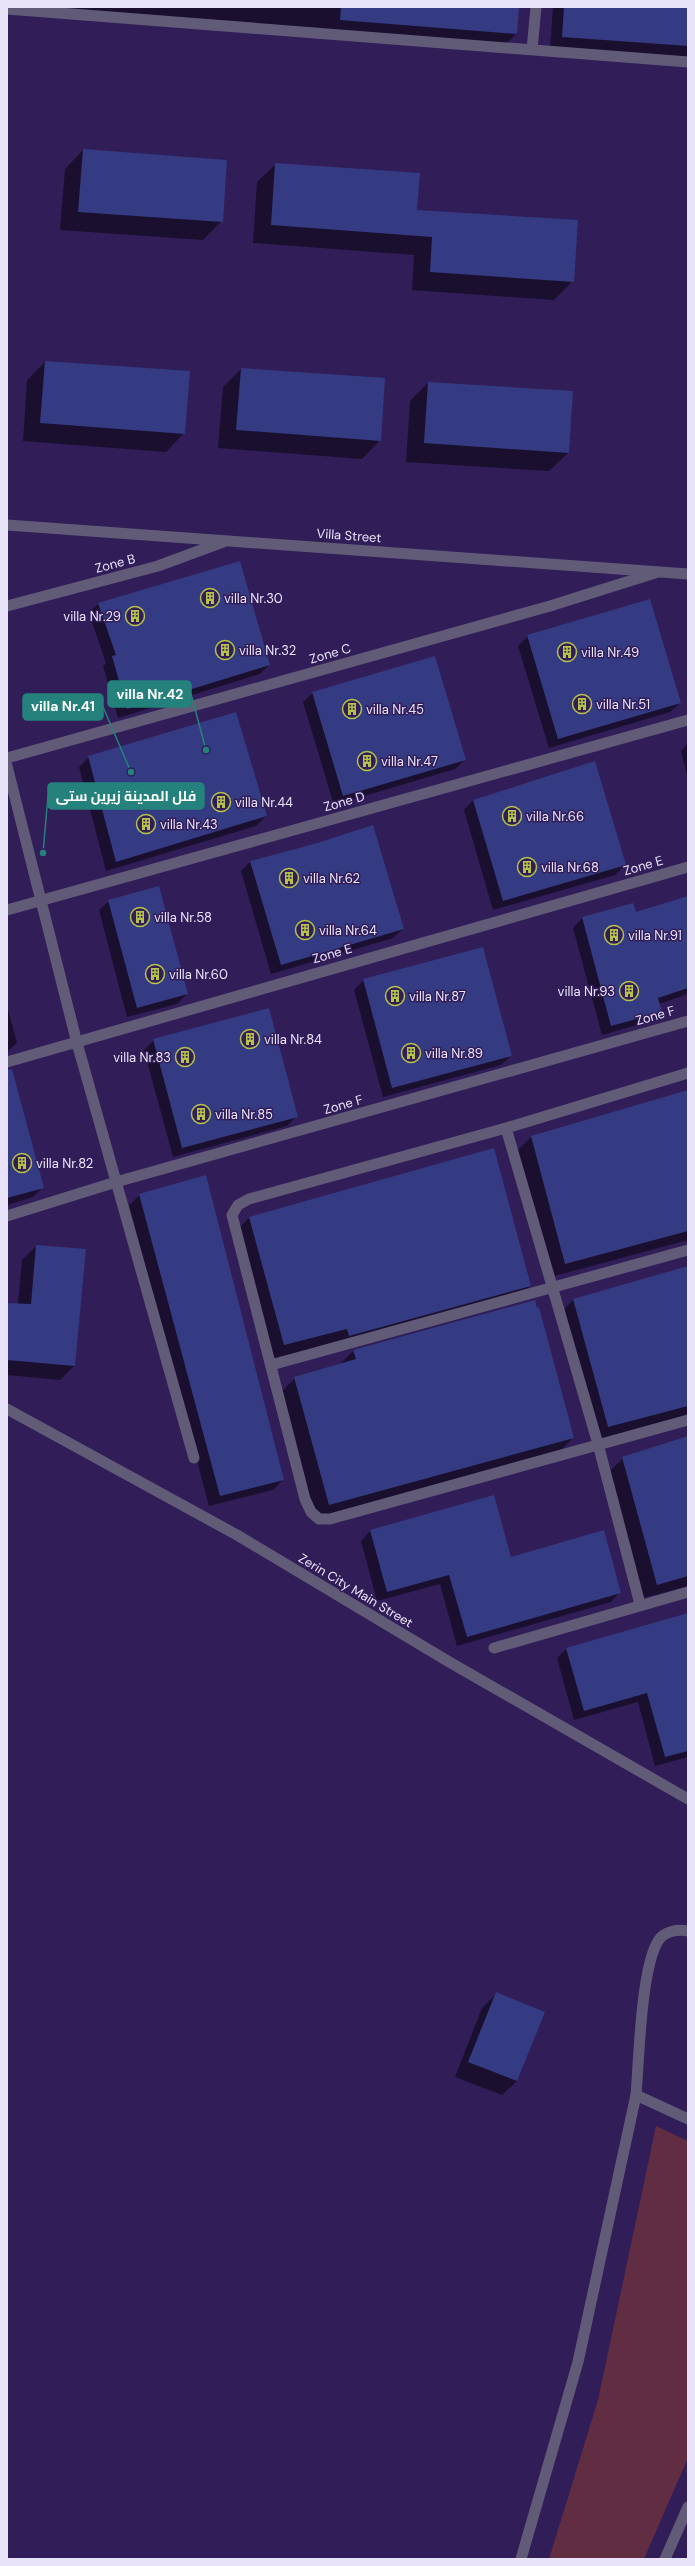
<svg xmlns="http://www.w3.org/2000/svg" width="695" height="2566" font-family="'DM Sans',Cairo,sans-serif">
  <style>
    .green { fill: #602d43 }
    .shadow { fill: #0007 }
    .building { fill: #343b82 }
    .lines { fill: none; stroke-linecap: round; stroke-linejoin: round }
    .minor { stroke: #625b78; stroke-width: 11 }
    .tertiary { stroke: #625b78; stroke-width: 11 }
    .labels { text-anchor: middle; stroke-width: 3; stroke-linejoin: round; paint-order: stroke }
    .street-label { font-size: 13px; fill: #e8e3f9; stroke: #311d58 }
    .poi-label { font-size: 13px; fill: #e8e3f9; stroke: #311d58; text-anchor: start }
    .leader { fill: none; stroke: #25817c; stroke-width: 1.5 }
    .callout-dot { fill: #25817c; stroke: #311d58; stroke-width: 1.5 }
    .callout { fill: #25817c; stroke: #25817c; stroke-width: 1.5 }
    .callout-label { font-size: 14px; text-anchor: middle; font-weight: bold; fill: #fff }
  </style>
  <rect width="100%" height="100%" fill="#311d58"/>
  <path class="green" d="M656 2126 688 2141V2458L644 2559H549L598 2400Z"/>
  <path class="shadow" d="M54 7H518L516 34 506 44Z
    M553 7H688V59L550 49Z
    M83 150 222 221 203 240 60 230 65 169Z
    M276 164 416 211 573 281 554 300 412 290 414 255 253 243 257 182Z
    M45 362 184 433 166 452 23 441 27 380Z
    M241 369 380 440 362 459 218 448 223 387Z
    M428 383 568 453 549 471 406 462 410 401Z
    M98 604 269 665 260 674 118 718 103 666 106 663 89 613Z
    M528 636 680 703 670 712 549 748 518 646Z
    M313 693 465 760 455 769 334 805 303 702Z
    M688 743V779L681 751Z
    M89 757 266 816 256 826 106 871 79 767Z
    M473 800 625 865 615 875 493 910 464 810Z
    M314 845 403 929 393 938 271 974 241 871 251 861Z
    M688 897V994L659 1004 661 1012 651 1021 602 1035 573 928 582 918 635 914Z
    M109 901 187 994 177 1004 127 1017 99 910Z
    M364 980 511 1056 501 1065 383 1097 354 990Z
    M7 1006 17 1043 7 1052Z
    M154 1040 297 1116 287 1126 173 1157 144 1050Z
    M7 1082 43 1187 33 1197 7 1205Z
    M688 1091V1240L551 1277 517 1151 531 1137Z
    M140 1195 283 1480 273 1490 209 1506 129 1205Z
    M249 1218 530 1286 516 1300 270 1359 235 1232Z
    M36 1246 85 1250 75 1365 60 1380 7 1375V1304H18L22 1260Z
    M688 1268V1416L594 1441 559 1315 573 1300Z
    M354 1350 573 1438 559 1452 315 1518 281 1392 295 1378 340 1364Z
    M688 1437V1586L643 1598 609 1472 623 1458Z
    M493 1496 511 1558 620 1592 611 1602 457 1646 440 1584 377 1601 361 1541 370 1531Z
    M688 1615V1757L655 1766 638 1702 574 1720 557 1658 566 1649Z
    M496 1994 517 2081 502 2095 455 2077 482 2008Z"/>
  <path class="building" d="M341 7H519L517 34 340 20Z
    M564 7H688V46L562 37Z
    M83 149 227 160 223 222 78 212Z
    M275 163 420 173 417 210 578 220 574 282 430 272 432 237 271 225Z
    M45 361 190 371 185 434 40 423Z
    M241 368 385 378 381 441 236 430Z
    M428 382 573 391 569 453 424 443Z
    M240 561 270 665 127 709 112 656 116 655 98 603Z
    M650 599 681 703 558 739 527 635Z
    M435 656 466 760 343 796 312 692Z
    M236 712 267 816 116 862 88 756Z
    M595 761 626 865 503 901 473 800Z
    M373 825 404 929 281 965 250 861 314 844Z
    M159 886 188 994 137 1008 108 900Z
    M688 896V988L658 998 662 1012 611 1026 582 917 633 903 636 912Z
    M483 947 512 1056 392 1088 363 979Z
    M269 1008 298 1117 182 1148 153 1039Z
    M12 1069 44 1188 7 1198V1070Z
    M688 1090V1231L565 1264 531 1136Z
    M494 1148 531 1286 349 1336 347 1329 284 1345 249 1217Z
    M206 1175 284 1480 220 1496 139 1194Z
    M36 1245 86 1249 75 1366 7 1360V1303L31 1304Z
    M688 1266V1406L608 1427 573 1299Z
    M535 1300 537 1308 539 1307 574 1438 329 1505 294 1377 356 1359 353 1350Z
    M688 1436V1576L657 1585 622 1457Z
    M494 1495 511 1557 604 1530 621 1593 467 1637 449 1575 387 1592 370 1530Z
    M688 1613V1751L665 1757 647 1693 584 1711 566 1648Z
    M496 1992 545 2012 517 2081 468 2062Z"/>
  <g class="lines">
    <path class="minor" d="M7 9 688 62
      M532 50 536 7
      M7 525 688 574
      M7 606 158 566 223 542
      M7 758 550 606 655 573
      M7 766 77 1043 194 1458
      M7 910 688 720
      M7 1062 688 867
      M688 1073 506 1128 249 1199 238 1205 232 1215 305 1499 311 1512 319 1519H330L688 1420
      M506 1128 598 1444 640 1604
      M7 1216 116 1182 688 1021
      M271 1365 688 1250
      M494 1648 688 1592
      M688 1931C678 1929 664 1931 658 1941 641 1969 639 2059 636 2095L688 2119
      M665 2559 688 2507"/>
    <path class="tertiary" d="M7 1409 237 1535 451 1663 688 1799
      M521 2559 578 2362 636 2095"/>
  </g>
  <defs>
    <g id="building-ring" transform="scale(1)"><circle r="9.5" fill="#311d58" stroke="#b5c24a" stroke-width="1.5"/><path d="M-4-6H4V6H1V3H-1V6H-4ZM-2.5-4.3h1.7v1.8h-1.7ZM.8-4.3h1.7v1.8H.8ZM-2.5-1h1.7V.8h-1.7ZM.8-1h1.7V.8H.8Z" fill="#b5c24a"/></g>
  </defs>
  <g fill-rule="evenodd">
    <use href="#building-ring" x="210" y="598"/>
    <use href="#building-ring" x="135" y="616"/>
    <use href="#building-ring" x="225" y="650"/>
    <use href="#building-ring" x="567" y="652"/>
    <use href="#building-ring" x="582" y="704"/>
    <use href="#building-ring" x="352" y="709"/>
    <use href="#building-ring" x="367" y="761"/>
    <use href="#building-ring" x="221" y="802"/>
    <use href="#building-ring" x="512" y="816"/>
    <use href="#building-ring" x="146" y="824"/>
    <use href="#building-ring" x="527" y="867"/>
    <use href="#building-ring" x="289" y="878"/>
    <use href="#building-ring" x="140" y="917"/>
    <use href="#building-ring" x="305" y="930"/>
    <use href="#building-ring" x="614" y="935"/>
    <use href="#building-ring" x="155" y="974"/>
    <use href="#building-ring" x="629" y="991"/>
    <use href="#building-ring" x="395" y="996"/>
    <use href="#building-ring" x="250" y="1039"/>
    <use href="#building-ring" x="411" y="1053"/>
    <use href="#building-ring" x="185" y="1057"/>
    <use href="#building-ring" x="201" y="1114"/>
    <use href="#building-ring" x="22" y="1163"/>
  </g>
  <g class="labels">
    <g class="street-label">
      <text transform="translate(349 535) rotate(4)" y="5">Villa Street</text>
      <text transform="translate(115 563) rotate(-15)" y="5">Zone B</text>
      <text transform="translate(330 653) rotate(-16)" y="5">Zone C</text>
      <text transform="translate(344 801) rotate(-16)" y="5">Zone D</text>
      <text transform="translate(643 865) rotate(-16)" y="5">Zone E</text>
      <text transform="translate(332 953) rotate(-16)" y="5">Zone E</text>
      <text transform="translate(655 1015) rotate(-16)" y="5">Zone F</text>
      <text transform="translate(343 1104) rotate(-16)" y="5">Zone F</text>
      <text transform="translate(356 1590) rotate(31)" y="5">Zerin City Main Street</text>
    </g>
    <g class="poi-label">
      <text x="224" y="603">villa Nr.30</text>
      <text x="121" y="621" text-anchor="end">villa Nr.29</text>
      <text x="239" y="655">villa Nr.32</text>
      <text x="581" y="657">villa Nr.49</text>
      <text x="596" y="709">villa Nr.51</text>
      <text x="366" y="714">villa Nr.45</text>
      <text x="381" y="766">villa Nr.47</text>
      <text x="235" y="807">villa Nr.44</text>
      <text x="526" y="821">villa Nr.66</text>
      <text x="160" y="829">villa Nr.43</text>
      <text x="541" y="872">villa Nr.68</text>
      <text x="303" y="883">villa Nr.62</text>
      <text x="154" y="922">villa Nr.58</text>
      <text x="319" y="935">villa Nr.64</text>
      <text x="628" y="940">villa Nr.91</text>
      <text x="169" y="979">villa Nr.60</text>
      <text x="615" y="996" text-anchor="end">villa Nr.93</text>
      <text x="409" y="1001">villa Nr.87</text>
      <text x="264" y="1044">villa Nr.84</text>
      <text x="425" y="1058">villa Nr.89</text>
      <text x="171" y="1062" text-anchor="end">villa Nr.83</text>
      <text x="215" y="1119">villa Nr.85</text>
      <text x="36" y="1168">villa Nr.82</text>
    </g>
  </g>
  <path class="leader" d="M206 750L191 694M131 772L103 707M43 853L48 796"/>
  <g class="callout-dot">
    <circle cx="206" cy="750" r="4"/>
    <circle cx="131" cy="772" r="4"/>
    <circle cx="43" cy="853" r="4"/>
  </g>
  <g class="callout">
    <rect x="108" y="681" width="83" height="26" rx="4"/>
    <rect x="23" y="694" width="80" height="26" rx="4"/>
    <rect x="48" y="783" width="156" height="26" rx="4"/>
  </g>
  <g class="callout-label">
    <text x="150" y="699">villa Nr.42</text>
    <text x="63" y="711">villa Nr.41</text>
    <text x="126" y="801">فلل المدينة زیرین ستی</text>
  </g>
  <rect width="695" height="2566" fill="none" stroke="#e8e3f9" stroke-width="16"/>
</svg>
